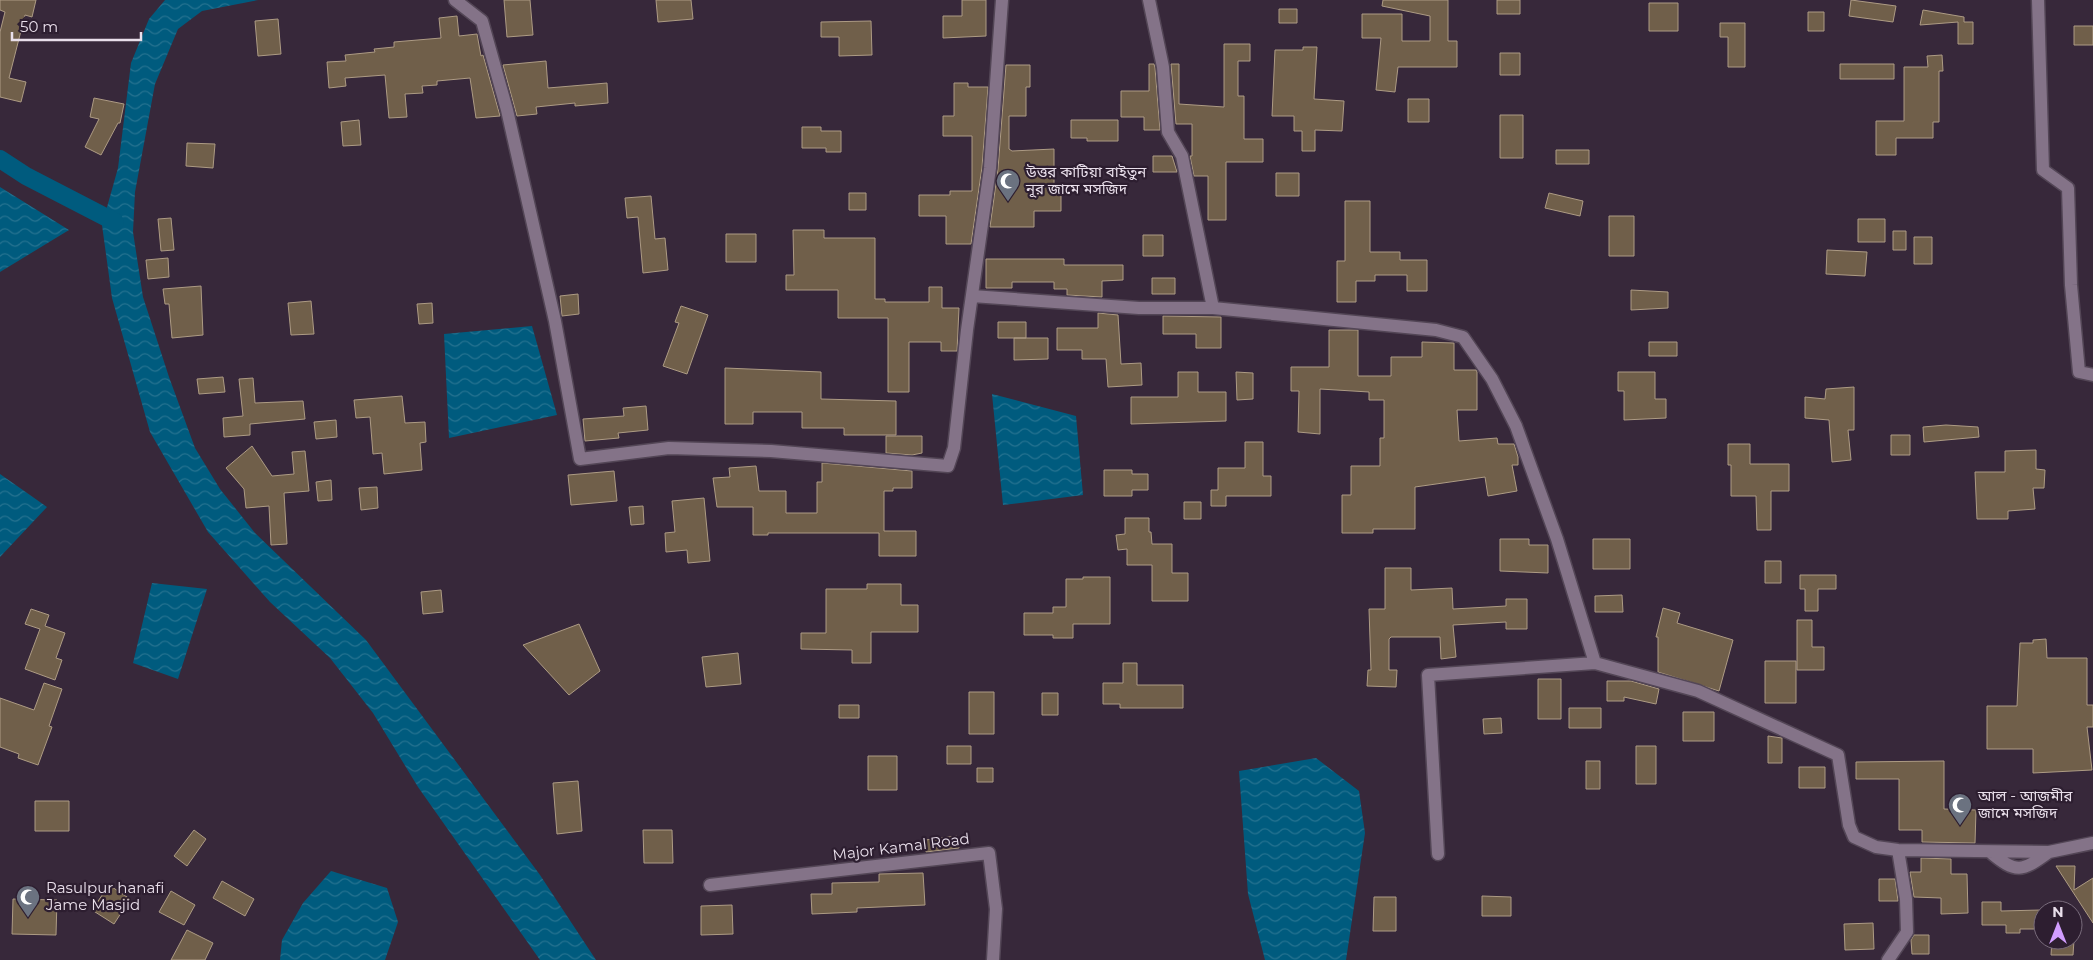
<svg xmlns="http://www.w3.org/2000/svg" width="2093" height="960" font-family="Montserrat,'Noto Sans Bengali',sans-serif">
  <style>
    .water { fill: url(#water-waves) }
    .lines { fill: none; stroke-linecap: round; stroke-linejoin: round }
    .canal { stroke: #005b7e; stroke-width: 18 }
    .building { fill: #705f4a; stroke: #ad9b84 }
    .minor-casing { stroke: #534656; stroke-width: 15 }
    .minor { stroke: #847388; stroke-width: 12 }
    .labels { text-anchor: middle; stroke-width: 4.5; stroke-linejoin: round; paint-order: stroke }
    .poi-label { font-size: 15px; fill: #e9dfeb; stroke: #2d1e30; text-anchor: start }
    .street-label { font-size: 15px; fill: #e9dfeb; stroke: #2d1e30 }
  </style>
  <defs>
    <pattern id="water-waves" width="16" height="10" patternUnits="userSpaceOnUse" patternTransform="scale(1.25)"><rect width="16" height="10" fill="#005b7e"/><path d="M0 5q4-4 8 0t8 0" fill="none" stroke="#257290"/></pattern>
  </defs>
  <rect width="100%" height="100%" fill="#37283a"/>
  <path class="water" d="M165 0H258L202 11 178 29 155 84 135 192 133 232 143 297 169 377 195 448 220 489 255 533 366 640 540 875 596 960H540L418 787 373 713 330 658 270 602 208 532 150 432 112 298 102 225 118 168 131 63 149 19Z
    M0 187 69 230 0 272Z
    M532 326 557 415 449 438 444 334Z
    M992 394 1076 416 1083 495 1003 505Z
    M0 474 47 507 0 557Z
    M152 583 207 589 178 679 133 663Z
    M1316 758 1359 791 1365 833 1346 960H1265L1248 894 1239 771Z
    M331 871 387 888 398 922 385 960H280L282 940 303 903Z"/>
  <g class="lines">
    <path class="canal" d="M0 159 26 176 115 222"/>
  </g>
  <path class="building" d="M0 0H36L32 17 25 15 9 78 26 82 21 102 0 97V32L5 12 0 10Z
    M504 0H530L533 35 507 37Z
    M656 0H691L693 19 658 22Z
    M962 0H986V36L943 38V16H962Z
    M1383 0H1448V41H1457V67H1398L1395 92 1376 90 1381 38H1362V14H1402V41H1430V16L1382 6Z
    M1497 0H1520V14H1497Z
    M1851 0 1896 6 1893 22 1849 16Z
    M1649 3H1678V31H1649Z
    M1279 9H1297V23H1279Z
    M1923 10 1964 17V22H1973V44H1958V22L1920 25Z
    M1808 12H1824V31H1808Z
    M457 16 459 36 477 34 481 56 483 55 500 116 476 118 470 78 437 81V85L422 86 423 93 405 94 407 117 389 118 385 75 345 78 346 86 329 88 327 62 346 61 345 55 375 52 374 49 394 47V42L441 38 439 18Z
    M278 19 281 54 258 56 255 21Z
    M871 21 872 55 839 56V37H821V22Z
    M1720 23H1745V67H1728V37H1720Z
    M2074 26H2093V45H2074Z
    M1224 44H1250V61H1238V96H1244V139H1263V162H1226V220H1208V176H1194L1190 156H1192V124H1176L1171 64H1179V104L1224 107Z
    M1303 47H1317L1314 99 1344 101 1342 131 1315 130V151H1302V131H1294V116H1272L1275 50H1303Z
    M1500 53H1520V75H1500Z
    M1942 55 1943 71H1939V122H1933V138H1896V155H1876V121H1904V67H1928L1927 56Z
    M546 61 548 88 607 83 608 103 575 106V103L536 107 537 114 517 116 503 65Z
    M1149 64H1154L1155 68 1160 130H1144V117H1121V91H1149Z
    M1840 64H1894V79H1840Z
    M1006 65H1030V87H1026V116H1009V149L1012 151 1054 149V192H1061V211H1034V227H990L998 169Z
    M954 83H968V87H988L982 167 971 244H946V216H919V195H950V191H972V136H943V116H954Z
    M94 98 124 104 120 123H118L101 155 85 147 99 119 90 117Z
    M1408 99H1429V122H1408Z
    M1500 115H1523V158H1500Z
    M359 120 361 145 343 146 341 122Z
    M1071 120H1118V141H1087V138H1071Z
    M802 127H821V131H841V152H826V148H802Z
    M187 143 215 144 213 168 186 166Z
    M1556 150H1589V164H1556Z
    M1153 156H1172L1177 172H1153Z
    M1276 173H1299V196H1276Z
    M849 193H866V210H849Z
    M1549 193 1583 201 1580 216 1545 208Z
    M651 196 655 239 665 238 668 270 643 273 638 217 627 218 625 198Z
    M1345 201H1370V252H1400V260H1427V291H1407V275H1375V281H1356V302H1337V261H1345Z
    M1609 216H1634V256H1609Z
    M171 218 174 250 161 251 158 219Z
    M1858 219H1885V242H1858Z
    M793 230H824V238H875V299H885V302H929V287H942V308H959L957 351H941V342H909V392H888V318H838V290H786V275H794Z
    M1893 231H1906V250H1893Z
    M726 234H756V262H726Z
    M1143 235H1163V256H1143Z
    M1914 237H1932V264H1914Z
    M1827 250 1867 252 1865 276 1826 274Z
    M168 258 169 277 148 279 146 260Z
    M986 259H1064V265H1123V280L1102 281V297L1067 295V289H1054V282H1012V288H986Z
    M1152 278H1175V294H1152Z
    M201 286 203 335 172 338 169 304H165L163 289Z
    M1631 290 1668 292V308L1631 310Z
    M578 294 579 314 562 316 560 296Z
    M311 301 314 334 291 335 288 303Z
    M432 303 433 323 419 324 417 304Z
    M681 306 708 315 687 374 663 366 679 323 675 322Z
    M1098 313 1118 315 1121 364 1141 363 1142 385 1108 387 1106 359H1082V350H1057V328H1098Z
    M1163 316 1221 317V348H1196V334H1163Z
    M998 322H1026V338H998Z
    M1329 330H1358V376H1391V357H1422V342L1454 343V370H1476L1477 372V410H1457L1459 441 1497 438 1498 444H1514L1518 457V465H1512L1517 491 1488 496 1485 477 1415 487V529H1373V533H1342V495H1351V466H1380V438H1384V400H1369V392L1320 389V434L1298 432 1299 391H1291V367H1329Z
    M1014 338H1048V359L1014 360Z
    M1649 342H1677V356H1649Z
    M725 368 821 372V399L896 401V435H844V428H802V412H753V424H725Z
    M1178 372H1198V392H1226V421L1131 424V397H1178Z
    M1236 372 1253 373V399L1237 400Z
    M1618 372H1655V399H1666V418L1624 420V391H1618Z
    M223 377 225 392 199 394 197 379Z
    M253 378 255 403 303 401 305 419 250 424V435L224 437 223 418 243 416 239 379Z
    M1854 387V430H1848L1851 460 1832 462 1829 420 1805 418V397L1825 399 1826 389Z
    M402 396 405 423 425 422 426 442 420 443 422 470 384 474 382 453 373 454 370 417 356 418 354 400Z
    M646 406 648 430 618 433 619 438 585 441 583 419 624 416 623 408Z
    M336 420 337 437 316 439 314 422Z
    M1946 425 1978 427 1979 437 1924 442 1923 427Z
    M1891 435H1910V455H1891Z
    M886 436H922V453L912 455 886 453Z
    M1245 442H1263V476H1271V496H1226V506H1211V490H1218V468H1245Z
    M1728 444H1750V464H1789V491H1771V530H1757L1756 496H1731V465H1728Z
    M252 446 272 476 294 474 292 452 305 451 309 491 284 493 287 544 271 545 269 506 246 508 244 489 226 468Z
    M2036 450V469L2045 470 2044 488H2033L2035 509 2008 511V519H1977L1975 472H2005V451Z
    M822 463 912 471V488H893V491H884V531H916V556H879V533H768V535H753V507H717L713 478 730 477 729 468 756 466 759 491H786V513H817V482H822Z
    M1104 470H1132V474H1148V490H1132V496H1104Z
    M614 471 617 501 571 505 568 475Z
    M331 480 332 500 318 501 316 482Z
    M377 487 378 508 361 510 359 488Z
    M704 498 710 561 688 563 687 550 666 552 665 533 675 532 672 501Z
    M1184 502H1201V519H1184Z
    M643 506 644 524 631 525 629 507Z
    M1125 518H1149V532H1151L1152 544H1172V573H1188V601H1152V565H1127V549L1118 550 1116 535 1125 534Z
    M1500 539H1529V545H1548V573L1500 571Z
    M1593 539H1630V569H1593Z
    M1765 561H1781V583H1765Z
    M1385 568H1411V590L1452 588 1453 609 1506 606V599H1527V629H1506V622L1453 625 1456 657 1441 659 1440 637H1391L1389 639V670H1397L1396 687 1367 686 1368 670H1371L1369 609H1385Z
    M1800 575H1836V589H1818V611H1805V589H1800Z
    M1083 577H1110V624H1073V638H1053V635H1024V613H1053V607H1066V579H1083Z
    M867 584H901V605H918V632H871V663H852V650L801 649V633H826V589H867Z
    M441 590 443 612 423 614 421 592Z
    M1622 595 1623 612H1595V596Z
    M1663 608 1680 613 1677 623 1733 640 1719 691 1658 672V637H1656Z
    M31 609 49 615 45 626 65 633 56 658 62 660 55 680 25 669 40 629 25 624Z
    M1797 620H1812V647H1824V670H1797Z
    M579 624 600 671 569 695 523 645Z
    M2046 639 2047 658H2087V705H2093V727H2087L2092 770 2033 773V749H1987V706H2017L2020 643H2033V640Z
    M738 653 741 684 706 687 702 657Z
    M1765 661H1796V703H1765Z
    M1123 663H1137V685H1183V708H1120V704H1103V683H1123Z
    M1538 679H1561V719H1538Z
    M1607 681H1631L1659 689 1656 704 1624 697V701H1607Z
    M44 683 62 689 49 726 52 727 38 765 18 758 19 754 0 747V698L34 710Z
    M969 692H994V734H969Z
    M1042 693H1058V715H1042Z
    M839 705H859V718H839Z
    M1569 708H1601V728H1569Z
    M1683 712H1714V741H1683Z
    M1501 718 1502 733 1484 734 1483 719Z
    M1768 736 1782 738V763H1768Z
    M947 746H971V764H947Z
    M1636 746H1656V784H1636Z
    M868 756H897V790H868Z
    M1586 761H1600V789H1586Z
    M1944 761V809L1976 810 1975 843 1922 842V830H1899V779H1856V762Z
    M1799 767H1825V788H1799Z
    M977 768H993V782H977Z
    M578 781 582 831 557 834 553 783Z
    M35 801H69V831H35Z
    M194 830 206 839 187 866 174 856Z
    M643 830H672L673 863H644Z
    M957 836 959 848 926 852 925 840Z
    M1921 858 1951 859V874H1967L1968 913 1941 914V898L1914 897 1910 872H1921Z
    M2056 866H2075L2074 890 2093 878V923Z
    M923 873 925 905 857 908V912L812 914 811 894H832V883L879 882V874Z
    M1879 879H1895L1898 901H1879Z
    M222 881 254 899 245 916 213 898Z
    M109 885 130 899 114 924 92 910Z
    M171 891 195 905 184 925 159 912Z
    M1482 896 1511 897V916H1482Z
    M1374 897H1396V931H1373Z
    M13 899 57 900 56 935 12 934Z
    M1982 902H2001V911L2041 910 2042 929H2020V933H2006V925H1982Z
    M732 905 733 934 701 935V906Z
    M1873 923 1874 949 1845 950 1844 924Z
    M187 930 213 943 205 960H171Z
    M1914 935H1929V954H1912L1911 940Z
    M2052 940H2074L2073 955H2051Z"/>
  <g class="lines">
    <g class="minor-casing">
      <path id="minor" d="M455 0 482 21 507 110 555 321 580 459 669 448 771 451 948 466 954 448 967 330 990 168 1002 0
        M1149 0 1163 67 1168 132 1182 156 1213 308
        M2038 0 2043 170 2068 188 2071 285 2079 372 2093 375
        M972 296 1139 308H1213L1436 330 1463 337 1492 379 1516 426 1557 539 1595 663 1698 691 1838 755 1849 825 1854 837 1876 847 1898 850 2049 852 2093 843
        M1990 852C2016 874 2022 872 2049 852
        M1438 854 1428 675 1595 663
        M710 885 989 853 996 909 993 960
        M1888 960 1907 932 1906 899 1898 850"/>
    </g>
    <use href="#minor" class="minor"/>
  </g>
  <defs>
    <g id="mosque-pin" transform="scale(1.25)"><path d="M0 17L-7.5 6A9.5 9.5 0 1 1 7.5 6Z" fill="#6b7280" stroke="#2d1e30"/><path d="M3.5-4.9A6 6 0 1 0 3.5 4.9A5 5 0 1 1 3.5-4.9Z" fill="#fff"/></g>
  </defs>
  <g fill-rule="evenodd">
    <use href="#mosque-pin" x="1008" y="181"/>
    <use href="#mosque-pin" x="1960" y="805"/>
    <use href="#mosque-pin" x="28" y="897"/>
  </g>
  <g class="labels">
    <g class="poi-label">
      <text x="1026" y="177">উত্তর কাটিয়া বাইতুন<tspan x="1026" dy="17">নূর জামে মসজিদ</tspan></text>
      <text x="1978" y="801">আল - আজমীর<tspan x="1978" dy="17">জামে মসজিদ</tspan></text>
      <text x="46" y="893">Rasulpur hanafi<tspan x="46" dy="17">Jame Masjid</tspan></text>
    </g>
    <g class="street-label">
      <text transform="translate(901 847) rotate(-7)" y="5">Major Kamal Road</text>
    </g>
  </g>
  <g transform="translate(2058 925)"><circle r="24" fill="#2d1e30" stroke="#786b7b"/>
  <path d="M0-4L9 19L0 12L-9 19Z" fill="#d19dfe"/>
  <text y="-8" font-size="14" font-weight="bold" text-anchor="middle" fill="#e9dfeb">N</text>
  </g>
  <path d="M12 32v8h129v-8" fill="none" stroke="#e9dfeb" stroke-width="2.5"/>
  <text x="20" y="32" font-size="15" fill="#e9dfeb" stroke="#2d1e30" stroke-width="4" paint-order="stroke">50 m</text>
</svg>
